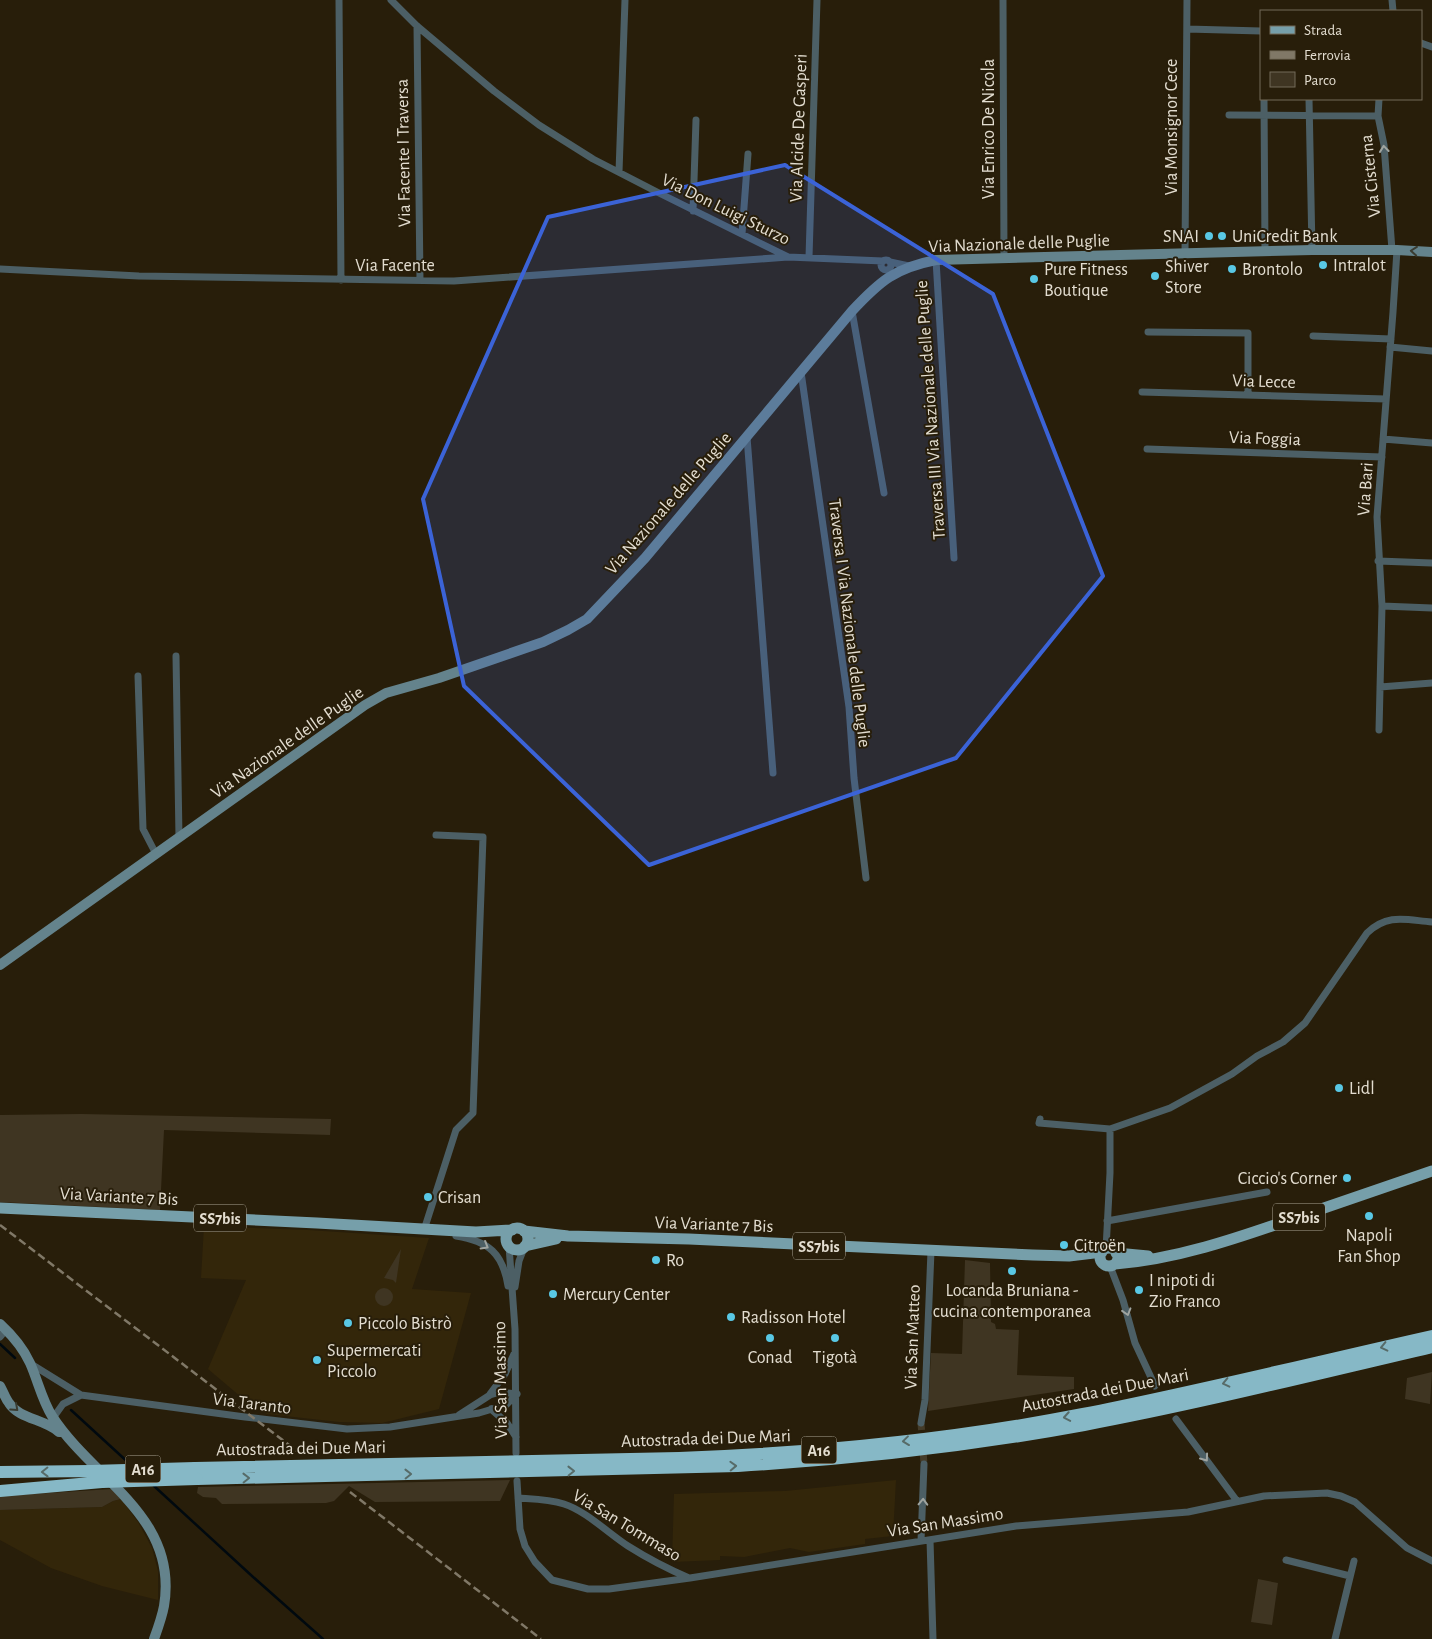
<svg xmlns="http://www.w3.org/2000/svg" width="1432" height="1639" font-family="'Alegreya Sans',sans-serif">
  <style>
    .built { fill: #33260a }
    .green { fill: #3f3522 }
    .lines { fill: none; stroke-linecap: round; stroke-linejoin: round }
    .stream { stroke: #00090f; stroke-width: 2.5 }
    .street-tunnel { stroke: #443b28; stroke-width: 7; stroke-dasharray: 7 3.5; stroke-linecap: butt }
    .street { stroke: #4c5f65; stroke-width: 7 }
    .secondary { stroke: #64838c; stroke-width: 10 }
    .primary { stroke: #769faa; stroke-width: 11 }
    .highway { stroke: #86b8c6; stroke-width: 12 }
    .rail { stroke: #807867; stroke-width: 2.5; stroke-dasharray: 8 4; stroke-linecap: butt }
    .highway-bridge { stroke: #86b8c6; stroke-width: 12 }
    .oneway { stroke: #9fa4a0 }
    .oneway2 { stroke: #3a3c31 }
    .oneway3 { stroke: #576b68 }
    .marked { fill: #3b63d7; fill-opacity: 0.2; stroke: #3b63d7; stroke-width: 4; stroke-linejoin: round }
    .poi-dot { fill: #59c8e5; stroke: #281e0a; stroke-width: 2 }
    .labels { text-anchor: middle; stroke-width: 4; stroke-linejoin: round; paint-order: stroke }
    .shield { fill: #281e0a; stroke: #aba495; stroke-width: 1 }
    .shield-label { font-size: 16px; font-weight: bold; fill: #e3ddd0 }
    .street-label { font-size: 18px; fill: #e3ddd0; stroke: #281e0a }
    .poi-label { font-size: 18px; fill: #e3ddd0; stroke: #281e0a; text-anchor: start }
  </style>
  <rect width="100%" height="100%" fill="#281e0a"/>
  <path class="built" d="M204 1226 308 1230 429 1238 412 1289 471 1293 439 1409 382 1423 339 1422 267 1414 247 1402 208 1369 246 1280 201 1278Z
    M896 1480 893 1536 865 1539V1544L809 1552 790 1548 744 1557 720 1556V1560L672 1562 674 1494 785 1491Z
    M121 1499 138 1522 152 1548 158 1571V1600L102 1586 51 1568 0 1540V1510L102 1507 113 1501Z"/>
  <path class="green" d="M81 1114 331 1119 330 1135 164 1130 160 1210 0 1202V1115Z
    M401 1249 396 1283 393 1280 384 1278Z
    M965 1260 990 1263 991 1322 995 1324 996 1329 1019 1330 1017 1375 1074 1377V1389L928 1411 931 1353 962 1354Z
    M375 1297a9 9 0 1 1 18 0a9 9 0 1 1-18 0Z
    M1432 1372 1430 1404 1405 1399 1407 1378Z
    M510 1480 500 1501 375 1502 349 1486 334 1501 326 1503 222 1504 216 1498 203 1497 197 1493 198 1487Z
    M112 1489 121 1499 113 1501 102 1507 0 1510V1496Z
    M1258 1579 1278 1583 1272 1625 1251 1622Z"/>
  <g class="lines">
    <path class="stream" d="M0 1344 15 1358
      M71 1410 131 1465
      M154 1486 252 1576 323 1639"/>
    <path class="street-tunnel" d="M921 1423 924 1464"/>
    <path class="street" d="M339 0 341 280
      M391 0 417 26 494 91 539 125 593 159 659 193 788 257 883 261
      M1003 0 1004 258
      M1392 0 1393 11
      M417 26 420 280
      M1187 29 1261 31
      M1421 43 1432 47
      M1264 99 1265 252
      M1309 99 1312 250
      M1379 99 1378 116 1384 145 1392 250
      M1229 115 1378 116
      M619 172 625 0
      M693 211 696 120
      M742 234 748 154
      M1185 254 1187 0
      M809 257 817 0
      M881 265a5 5 0 1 1 10 0a5 5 0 1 1-10 0Z
      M936 260 954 558
      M890 262 909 266
      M0 269 139 276 454 281 788 257
      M852 311 884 493
      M1148 332 1248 333V395
      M1313 336 1391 339
      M1390 347 1432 351
      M801 372 849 707 854 778 866 878
      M1142 392 1386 399
      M747 437 773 773
      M1383 439 1432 443
      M1147 449 1382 457
      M1378 561 1432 563
      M1382 606 1432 608
      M176 656 179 837
      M138 676 143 829 156 854
      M1380 687 1432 683
      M1379 730 1382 606 1377 517 1393 312 1397 250
      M1040 1119 1039 1123 1110 1129 1170 1108 1232 1074 1257 1056 1283 1042 1305 1023 1367 933C1388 913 1406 920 1432 922
      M1107 1221 1267 1192
      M424 1230 456 1130 473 1113 483 837 436 835
      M456 1236C489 1241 503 1254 508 1286
      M509 1246 515 1329 516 1453
      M1106 1249 1110 1173V1129
      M1110 1266 1123 1300 1135 1343 1155 1386
      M515 1287 519 1261 524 1248
      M0 1337 6 1330
      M31 1364 81 1395
      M490 1394 505 1374 514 1354
      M491 1409 507 1423 516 1437
      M459 1415 490 1395 500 1392 517 1394
      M53 1418 63 1404 81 1395 245 1417 347 1429 390 1427 479 1413 506 1405 517 1394
      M1176 1419 1237 1501
      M921 1423 925 1400 931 1251
      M517 1481 520 1529 525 1546 535 1562 552 1580 588 1589H609L690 1578 1016 1526 1188 1512 1264 1496 1327 1493 1341 1496 1355 1502 1407 1548 1432 1561
      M518 1498C533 1499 549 1499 564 1504 586 1511 608 1533 628 1546 647 1558 668 1569 689 1578
      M930 1540 933 1639
      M921 1541 924 1464
      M1286 1560 1350 1576
      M1335 1639 1354 1561"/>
    <path class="secondary" d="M0 965 365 705 386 693 439 678 543 642 568 630 587 619 645 558 852 311C880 281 895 268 936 260L1312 250H1397L1432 252
      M0 1324C12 1335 23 1348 30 1363 38 1381 42 1400 52 1416 93 1480 179 1516 164 1606 162 1617 158 1628 154 1639
      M0 1386C3 1391 5 1398 9 1403 19 1419 45 1419 59 1432"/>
    <path class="primary" d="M0 1208 317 1223 476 1232 512 1230
      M506 1239a11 11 0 1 1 22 0a11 11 0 1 1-22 0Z
      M524 1231 568 1236 689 1239 1033 1255 1069 1256 1102 1252
      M525 1246 556 1239
      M1100 1257a9 9 0 1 1 18 0a9 9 0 1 1-18 0Z
      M1116 1253 1148 1256
      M1115 1264C1176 1259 1235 1239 1292 1219 1338 1203 1385 1187 1432 1171"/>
    <path class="highway" d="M195 1468 679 1458C815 1453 950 1440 1083 1414 1200 1391 1316 1362 1432 1336
      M0 1472 91 1471
      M197 1479 738 1466C855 1459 970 1446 1084 1425 1201 1403 1316 1374 1432 1347
      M0 1491 102 1482"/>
    <path class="rail" d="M0 1225 297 1451
      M350 1492 541 1639"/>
    <path class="highway-bridge" d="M91 1471 195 1468
      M102 1482 197 1479"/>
  </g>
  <defs><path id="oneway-chevron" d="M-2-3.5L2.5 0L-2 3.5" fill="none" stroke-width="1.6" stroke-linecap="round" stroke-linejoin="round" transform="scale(1.25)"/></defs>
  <g class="oneway">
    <use href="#oneway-chevron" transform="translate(1384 149) rotate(-96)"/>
    <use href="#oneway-chevron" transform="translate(485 1246) rotate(31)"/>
    <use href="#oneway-chevron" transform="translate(1127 1312) rotate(73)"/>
    <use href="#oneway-chevron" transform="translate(1205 1458) rotate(54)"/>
    <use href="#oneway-chevron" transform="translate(923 1502) rotate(-88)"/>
  </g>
  <g class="oneway2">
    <use href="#oneway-chevron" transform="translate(1414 251) rotate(-175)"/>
    <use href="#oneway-chevron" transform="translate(15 1408) rotate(42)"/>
  </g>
  <g class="oneway3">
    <use href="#oneway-chevron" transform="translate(1384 1347) rotate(167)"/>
    <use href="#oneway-chevron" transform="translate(1226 1383) rotate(167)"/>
    <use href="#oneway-chevron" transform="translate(1067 1417) rotate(170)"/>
    <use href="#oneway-chevron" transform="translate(906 1441) rotate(173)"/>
    <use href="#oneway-chevron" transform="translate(733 1466) rotate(-2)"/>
    <use href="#oneway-chevron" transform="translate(571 1471) rotate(-1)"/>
    <use href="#oneway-chevron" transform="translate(45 1472) rotate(179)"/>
    <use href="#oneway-chevron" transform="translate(408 1474) rotate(-1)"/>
    <use href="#oneway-chevron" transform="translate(246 1478) rotate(-1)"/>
  </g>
  <path class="marked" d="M785 165 993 294 1103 576 956 758 649 865 464 686 423 499 548 217Z"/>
  <g class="poi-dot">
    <circle cx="1209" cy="236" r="5"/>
    <circle cx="1222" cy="236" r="5"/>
    <circle cx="1323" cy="265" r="5"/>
    <circle cx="1232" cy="269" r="5"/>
    <circle cx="1155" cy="276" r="5"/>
    <circle cx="1034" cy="279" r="5"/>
    <circle cx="1339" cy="1088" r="5"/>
    <circle cx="1347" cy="1178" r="5"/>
    <circle cx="428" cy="1197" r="5"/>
    <circle cx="1369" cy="1216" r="5"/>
    <circle cx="1064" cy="1245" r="5"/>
    <circle cx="656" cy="1260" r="5"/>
    <circle cx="1012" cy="1271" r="5"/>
    <circle cx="1139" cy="1290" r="5"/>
    <circle cx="553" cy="1294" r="5"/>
    <circle cx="731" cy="1317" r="5"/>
    <circle cx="348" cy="1323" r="5"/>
    <circle cx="770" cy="1338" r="5"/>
    <circle cx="835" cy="1338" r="5"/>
    <circle cx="317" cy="1360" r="5"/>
  </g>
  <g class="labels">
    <g class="shield">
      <rect x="1273" y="1203.5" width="52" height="27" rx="4"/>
      <rect x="194" y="1204.5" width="52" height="27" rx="4"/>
      <rect x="793" y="1232.5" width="52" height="27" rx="4"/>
      <rect x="801.5" y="1436.5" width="35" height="27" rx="4"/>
      <rect x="125.5" y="1455.5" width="35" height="27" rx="4"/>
    </g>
    <g class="shield-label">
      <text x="1299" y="1223">SS7bis</text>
      <text x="220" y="1224">SS7bis</text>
      <text x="819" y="1252">SS7bis</text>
      <text x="819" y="1456">A16</text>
      <text x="143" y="1475">A16</text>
    </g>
    <g class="street-label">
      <text transform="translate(1171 127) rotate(-90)" y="6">Via Monsignor Cece</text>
      <text transform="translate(798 128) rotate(-88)" y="6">Via Alcide De Gasperi</text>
      <text transform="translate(988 129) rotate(-90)" y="6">Via Enrico De Nicola</text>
      <text transform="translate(403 153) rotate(-91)" y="6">Via Facente I Traversa</text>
      <text transform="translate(1370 176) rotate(-96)" y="6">Via Cisterna</text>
      <text transform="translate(726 209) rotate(26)" y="6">Via Don Luigi Sturzo</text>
      <text transform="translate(1019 243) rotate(-2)" y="6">Via Nazionale delle Puglie</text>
      <text x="395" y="271">Via Facente</text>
      <text transform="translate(1264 381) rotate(2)" y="6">Via Lecce</text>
      <text transform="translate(930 410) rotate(-94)" y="6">Traversa III Via Nazionale delle Puglie</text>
      <text transform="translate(1265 438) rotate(2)" y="6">Via Foggia</text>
      <text transform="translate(1365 489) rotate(-86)" y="6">Via Bari</text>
      <text transform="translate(668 503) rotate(-49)" y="6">Via Nazionale delle Puglie</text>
      <text transform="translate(850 623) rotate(83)" y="6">Traversa I Via Nazionale delle Puglie</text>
      <text transform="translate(287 742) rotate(-35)" y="6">Via Nazionale delle Puglie</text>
      <text transform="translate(119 1196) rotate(3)" y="6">Via Variante 7 Bis</text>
      <text transform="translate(714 1224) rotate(2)" y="6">Via Variante 7 Bis</text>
      <text transform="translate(912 1337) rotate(-88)" y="6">Via San Matteo</text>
      <text transform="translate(500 1380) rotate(-91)" y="6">Via San Massimo</text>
      <text transform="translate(1105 1390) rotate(-11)" y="6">Autostrada dei Due Mari</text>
      <text transform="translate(252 1403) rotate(7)" y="6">Via Taranto</text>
      <text transform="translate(706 1438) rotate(-2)" y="6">Autostrada dei Due Mari</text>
      <text transform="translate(301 1448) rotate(-1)" y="6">Autostrada dei Due Mari</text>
      <text transform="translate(945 1522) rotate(-9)" y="6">Via San Massimo</text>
      <text transform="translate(627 1525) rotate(31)" y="6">Via San Tommaso</text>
    </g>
    <g class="poi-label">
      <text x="1199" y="242" text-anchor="end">SNAI</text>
      <text x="1232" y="242">UniCredit Bank</text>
      <text x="1333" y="271">Intralot</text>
      <text x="1165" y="272">Shiver<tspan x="1165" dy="21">Store</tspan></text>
      <text x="1044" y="275">Pure Fitness<tspan x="1044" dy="21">Boutique</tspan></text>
      <text x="1242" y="275">Brontolo</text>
      <text x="1349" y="1094">Lidl</text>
      <text x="1337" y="1184" text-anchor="end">Ciccio's Corner</text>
      <text x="438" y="1203">Crisan</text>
      <text x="1369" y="1241" text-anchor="middle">Napoli<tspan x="1369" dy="21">Fan Shop</tspan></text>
      <text x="1074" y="1251">Citroën</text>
      <text x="666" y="1266">Ro</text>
      <text x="1149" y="1286">I nipoti di<tspan x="1149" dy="21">Zio Franco</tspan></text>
      <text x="1012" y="1296" text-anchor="middle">Locanda Bruniana -<tspan x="1012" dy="21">cucina contemporanea</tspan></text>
      <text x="563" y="1300">Mercury Center</text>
      <text x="741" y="1323">Radisson Hotel</text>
      <text x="358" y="1329">Piccolo Bistrò</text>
      <text x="327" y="1356">Supermercati<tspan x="327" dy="21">Piccolo</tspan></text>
      <text x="770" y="1363" text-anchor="middle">Conad</text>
      <text x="835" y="1363" text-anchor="middle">Tigotà</text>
    </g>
  </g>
  <rect x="1260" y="10" width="162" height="90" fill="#281e0a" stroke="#736a59"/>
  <rect x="1270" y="26" width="25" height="8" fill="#769faa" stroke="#736a59"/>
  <text x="1304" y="35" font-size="15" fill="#e3ddd0">Strada</text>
  <rect x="1270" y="51" width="25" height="8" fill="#807867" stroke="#736a59"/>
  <text x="1304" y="60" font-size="15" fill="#e3ddd0">Ferrovia</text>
  <rect x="1270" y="72" width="25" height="15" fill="#3f3522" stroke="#736a59"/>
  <text x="1304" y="85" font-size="15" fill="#e3ddd0">Parco</text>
</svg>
